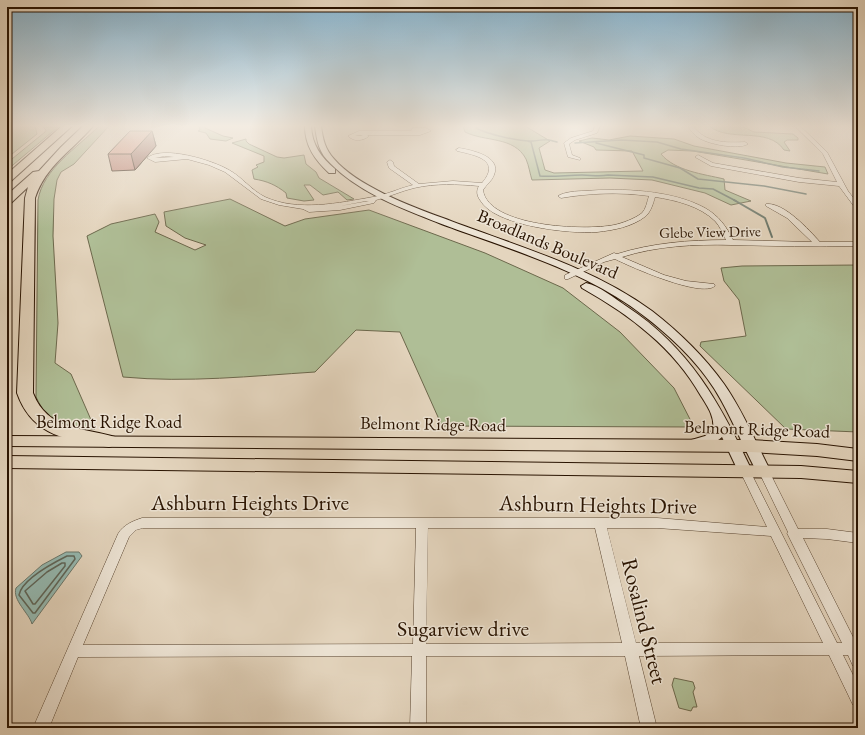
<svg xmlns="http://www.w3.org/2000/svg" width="865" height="735" font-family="'EB Garamond',serif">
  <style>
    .green { fill: #afbe96; stroke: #6c684c }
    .water { fill: #95b9b1; stroke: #6a776b }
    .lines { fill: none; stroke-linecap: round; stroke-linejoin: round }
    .shore { stroke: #5f6659; stroke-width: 1.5 }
    .stream-far1 { stroke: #6a776b; stroke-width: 1.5 }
    .stream { stroke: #6a776b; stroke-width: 2 }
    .minor-casing { stroke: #584430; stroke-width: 1 }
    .secondary-casing { stroke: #291301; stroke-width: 2 }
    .primary-casing { stroke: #291301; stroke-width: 2 }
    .motorway-casing { stroke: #291301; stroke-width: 2 }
    .minor { fill: #ede4d5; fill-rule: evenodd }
    .secondary { fill: #ede4d5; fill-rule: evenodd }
    .primary { fill: #e4d5be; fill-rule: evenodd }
    .motorway { fill: #e4d5be; fill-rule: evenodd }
    .wall { fill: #bb7e6f; stroke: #291301 }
    .shaded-wall { fill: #98675a; stroke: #291301 }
    .building { fill: #d99381; stroke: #291301 }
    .labels { text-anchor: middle; stroke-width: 3; stroke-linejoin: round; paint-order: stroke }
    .far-street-label { font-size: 15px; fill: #291301; stroke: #ede4d5 }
    .street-label { font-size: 18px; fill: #291301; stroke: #ede4d5 }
    .near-street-label { font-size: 22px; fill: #291301; stroke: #ede4d5 }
  </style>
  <rect width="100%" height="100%" fill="#e4d5be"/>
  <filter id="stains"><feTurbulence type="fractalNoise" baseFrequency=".005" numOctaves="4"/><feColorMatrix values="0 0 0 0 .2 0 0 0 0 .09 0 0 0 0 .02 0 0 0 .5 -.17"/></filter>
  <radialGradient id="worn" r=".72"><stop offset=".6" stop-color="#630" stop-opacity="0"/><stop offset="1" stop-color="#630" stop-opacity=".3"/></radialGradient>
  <path class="green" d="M7 126H35L37 134 7 158Z
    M99 126H109L74 164 61 172 57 180 54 199 53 236 58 323 55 363 71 374 95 429 66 428 46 417 36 397 38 200C43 169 77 148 99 126Z
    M199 126H205V128L223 136 233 138 226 141 210 139 206 133 198 131 200 130Z
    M463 126H525L550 141 539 148 545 170 554 173 643 171 632 151 596 150 594 147 579 141 592 138 609 140 630 136 674 139 694 146 786 163 825 167 828 174 693 151 668 150 661 154C675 171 703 174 724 179L725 190 751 201 731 205 705 193 652 180 610 178 532 180C530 174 529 166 526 159 514 136 485 142 465 132Z
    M709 126H741L754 132 793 134 798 138V140H787L784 142 790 151 784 150C768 126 730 143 709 126Z
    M43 127H58L7 170V163L45 132 46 130Z
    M246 139V141L249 144 277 157 284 158 304 155 306 164 316 172 319 178 354 199 347 200 338 192 323 195 310 185H304L314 200 304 201 287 198 286 193C276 185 267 181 254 179L252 170 258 167 256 165 264 162V156L232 143Z
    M230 199 285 226 305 219 369 210 485 253 563 288 620 332 674 388 694 427 442 426 400 332 356 330 315 372C252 376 187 383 123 377L87 236 111 224 155 214 159 222 155 232 195 250 206 245 185 238 166 226 164 212Z
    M858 265V432L786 429 700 346 701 342 746 336 739 300 724 281 721 268 742 266Z
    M674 678 693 682 695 688 693 692 697 707H693L691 711 679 708 672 685Z"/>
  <path class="water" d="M66 552H79L82 556 32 624C29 613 12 600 16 588L42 565Z"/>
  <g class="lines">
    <path class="shore" d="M67 556H74L75 559 35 613H33L19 595C22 579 53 563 67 556Z
      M62 563H65V566L35 604H33L25 591 47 572Z"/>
    <path class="stream-far1" d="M478 126 476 128C487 134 520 142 533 141 545 140 544 138 557 142
      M7 127 9 126
      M527 141 531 142 540 176C554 177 568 175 582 175 591 175 599 177 608 175L653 177 699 188 713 189 736 201
      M575 143 621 140 657 142 681 149 744 158 783 167 819 171
      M596 143 644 155V158L680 168 698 179 764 186 806 194"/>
    <path class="stream" d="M734 200 765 218 772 237"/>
    <g class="minor-casing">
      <path id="minor" d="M595 126H600L597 133 575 140 569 144 572 155 580 158V160L568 157 564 143 571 138 593 131Z
        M688 126H693C705 143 726 143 745 142L748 144C738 150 708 144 699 138 694 135 691 131 688 126Z
        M795 126H800L827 152 848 191 858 204V210L856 209 839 186 799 182 711 166 695 157 698 155 713 163 799 178 837 182 823 154Z
        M413 128H426L431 131 420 135H367L369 136C363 141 354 142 348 136L359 131H411ZM360 135 363 136H355Z
        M459 148C471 150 502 156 494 175 492 181 486 185 483 190 488 227 585 231 614 225 623 223 634 219 642 213 646 209 647 202 649 196 620 192 590 193 561 198L558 196C564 192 577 191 585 191 622 188 672 190 705 208 719 216 726 226 733 240L812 242 787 218 766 206V204C784 202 809 230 820 242H858V246C816 247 773 246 731 245 694 244 657 246 622 257L664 275 686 281 714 284 715 286C701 298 631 267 615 259L604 262 568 279H565V275L614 253 617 254C652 243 689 240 726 240 723 234 720 226 715 221 700 206 675 200 655 197 653 204 651 211 646 216 632 227 614 230 597 232 570 234 494 226 480 200 477 196 476 191 479 186 457 184 436 183 414 188 401 191 389 197 376 200L374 203 340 210 309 212 303 209 279 205 261 199 225 172 209 165 187 159 155 162 147 158C163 145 212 160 229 170 242 177 251 190 265 197 298 212 339 203 373 197 386 195 400 188 413 185L389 168 387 162 390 160 393 162 394 166 419 184 453 181 482 183C502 160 475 155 457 151L456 150ZM165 156 174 157 155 158ZM369 201 340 206 366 201Z
        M745 467 749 468 750 471 837 643H842L787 533 788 532 759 472 760 469 764 468 768 469 798 529H827L858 533V543L827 539 803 538 856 643H858V667L853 666 848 655H843L858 685V707L853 705 829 655 639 656 657 728H641L625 656H426V728H410L412 656 78 657 49 728H33L118 534C123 525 133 521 142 518H657L767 527 740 471 741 468ZM143 528H416L413 644 83 645 129 537 136 530ZM428 528H595L622 643 426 644ZM607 528H657L771 536 823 643H636Z"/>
    </g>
    <g class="secondary-casing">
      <path id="secondary" d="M305 126H311C312 145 321 157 335 169V173H329C315 160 305 146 305 126Z
        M315 126H321C323 140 325 149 334 159 357 186 410 206 443 218 513 245 591 266 652 311 679 332 704 356 724 384 743 411 756 443 771 472L769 476 764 477 759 476C745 451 735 425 721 400 703 367 674 339 644 316 585 270 508 249 439 223 401 208 360 193 331 164 319 153 317 142 315 126Z
        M586 283C600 286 614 298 626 306 690 348 720 403 752 471L750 475 745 476 740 475 722 437C715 444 698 450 688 447L686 444 688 441 705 436 713 430C715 417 708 407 701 396 674 348 630 315 582 288L581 286Z"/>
    </g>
    <g class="primary-casing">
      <path id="primary" d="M7 436 751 440 817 444 858 449V461L817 456 751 452 7 446Z
        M7 456 801 466 858 471V483L801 478 7 468Z"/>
    </g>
    <g class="motorway-casing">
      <path id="motorway" d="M62 126H72L11 181 7 182V174Z
        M83 126H93C72 151 46 165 35 198L33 393C48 431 82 427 115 437L118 441 115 445 109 447C68 439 33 438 17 393L25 198 28 187 11 203 7 204V195L33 172 39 171 61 147Z"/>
    </g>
    <use href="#minor" class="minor"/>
    <use href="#secondary" class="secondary"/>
    <use href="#primary" class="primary"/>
    <use href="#motorway" class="motorway"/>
  </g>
  <path class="wall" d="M152 131 156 146 135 170 112 171 108 154Z"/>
  <path class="shaded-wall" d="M152 131 156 146 135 170 131 154Z"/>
  <path class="building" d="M130 131H152L131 154H108Z"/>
  <linearGradient id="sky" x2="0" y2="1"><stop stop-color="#87b6d2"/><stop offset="0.55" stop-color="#f3ece2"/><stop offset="1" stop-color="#f3ece2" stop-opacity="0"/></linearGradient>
  <rect width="865" height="229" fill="url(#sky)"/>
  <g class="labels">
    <g class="far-street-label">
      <text transform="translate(710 232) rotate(-1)" y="5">Glebe View Drive</text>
    </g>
    <g class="street-label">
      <text transform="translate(548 244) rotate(23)" y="6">Broadlands Boulevard</text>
      <text x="109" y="428">Belmont Ridge Road</text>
      <text transform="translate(433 424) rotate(1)" y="6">Belmont Ridge Road</text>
      <text transform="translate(757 429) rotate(2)" y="6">Belmont Ridge Road</text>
    </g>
    <g class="near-street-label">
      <text x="250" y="510">Ashburn Heights Drive</text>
      <text transform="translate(598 504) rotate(1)" y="8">Ashburn Heights Drive</text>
      <text transform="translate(645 621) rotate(76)" y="8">Rosalind Street</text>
      <text x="463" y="636">Sugarview drive</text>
    </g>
  </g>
  <rect width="865" height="735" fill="none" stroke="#e4d5be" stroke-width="24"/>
  <rect x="8" y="8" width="849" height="719" fill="none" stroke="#291301" stroke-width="2"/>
  <rect x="12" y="12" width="841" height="711" fill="none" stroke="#291301"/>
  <rect width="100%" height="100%" filter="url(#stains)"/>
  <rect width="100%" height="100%" fill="url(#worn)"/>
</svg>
